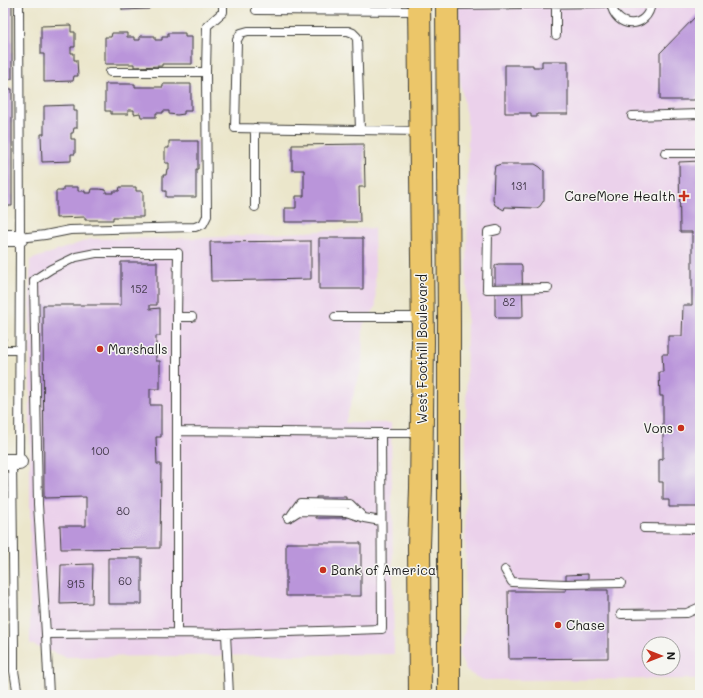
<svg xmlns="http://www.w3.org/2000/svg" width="703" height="698" font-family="Mali,sans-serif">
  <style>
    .built { fill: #ebd1eb; fill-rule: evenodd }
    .building { fill: #ba95da }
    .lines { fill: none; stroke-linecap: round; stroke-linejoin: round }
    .lane-casing { stroke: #3b3a36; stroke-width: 10 }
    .street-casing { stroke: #3b3a36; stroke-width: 18 }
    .primary-casing { stroke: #3b3a36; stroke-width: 24 }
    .lane { stroke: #fff; stroke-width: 8 }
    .street { stroke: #fff; stroke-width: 16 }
    .primary { stroke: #ecc669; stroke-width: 22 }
    .poi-dot { fill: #c8321e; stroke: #f6f6f2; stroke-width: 1.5 }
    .labels { text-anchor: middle; stroke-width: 3; stroke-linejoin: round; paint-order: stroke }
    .number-label { font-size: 11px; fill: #443a4c }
    .poi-label { font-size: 13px; fill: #1c1c1c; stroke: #f6f6f2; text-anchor: start }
    .street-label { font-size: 13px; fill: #1c1c1c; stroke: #f6f6f2 }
  </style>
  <rect width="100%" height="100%" fill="#f6f6f2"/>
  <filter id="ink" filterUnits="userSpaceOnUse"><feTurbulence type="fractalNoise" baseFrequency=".025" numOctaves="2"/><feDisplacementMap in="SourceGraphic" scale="8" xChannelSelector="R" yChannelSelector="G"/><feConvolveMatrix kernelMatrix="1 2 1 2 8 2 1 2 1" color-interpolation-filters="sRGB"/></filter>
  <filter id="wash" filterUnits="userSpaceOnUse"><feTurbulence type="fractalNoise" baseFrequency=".012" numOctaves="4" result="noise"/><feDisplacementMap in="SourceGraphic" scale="16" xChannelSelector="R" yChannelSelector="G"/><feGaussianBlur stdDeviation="0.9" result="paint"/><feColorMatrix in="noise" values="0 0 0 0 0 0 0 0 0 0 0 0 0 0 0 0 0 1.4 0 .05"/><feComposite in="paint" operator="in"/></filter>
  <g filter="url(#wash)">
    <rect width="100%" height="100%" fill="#ebe6cb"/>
    <path class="built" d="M457 3H700V679L482 680 466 671 459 654 465 630V610L468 128 458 67ZM649 644H673V668H649Z
      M374 228 376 307 363 325 362 367 345 423H391L394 654 66 657 30 644V260L91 239 202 238Z"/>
    <g id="blocks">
      <path class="building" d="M3 3H12V79H3Z
        M122 3H149V9L122 10Z
        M700 12V94L694 100H660V53Z
        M71 25V32H75V47H71V53H74V60H77L78 76H74L73 81 44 82V54H41V26Z
        M112 33H127V37H134V40H140V36H155V40H162V37H168V33H185V37H192V64H162V66L134 67V64H105V37H111Z
        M542 61H568V114H537V117H531V113H505V65H533V67H542Z
        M105 84H135V87H163V84H191V111H184V114L177 115 169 114V111H163V113H156V117H141L140 113 134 114V110H128V114H111V111H105Z
        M3 89H12V206H3Z
        M74 105V111H77V128H74L73 133H71V139H75V154H71V161L42 162 41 134H44V106Z
        M169 141H198V169H196V197H166V191H163V175H166L167 169H169V163H165V148H169Z
        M364 144 365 187H359L360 222H285V208H296V196H304V170H292V145Z
        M700 161V507H669V500H663V482H659V460L663 459V396H660L659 372H663L662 354H668V336H682L683 305H692V232H680L679 162Z
        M501 164H535L540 167 544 171V200L540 206 537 208 505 207 504 210 495 205 493 200 494 172 495 166Z
        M63 187H78V191H85V193H91L92 189H99L106 190V193H113V191H119L120 187H136V191H143V217H113V220H85V217L56 218V191H63Z
        M319 238H363V289H319Z
        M311 241V279L211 281 210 242Z
        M121 262H157V305H150V309L160 308V336H156V361H160V389H150V405H161V437H156L157 464H161L160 548 61 549 60 526H86V497L44 498 43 305H121Z
        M498 264H521L522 266 523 316 520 318H498L495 315V266Z
        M3 269H5L6 340H3Z
        M3 361H5L6 430H3Z
        M316 497H346V518H316Z
        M286 543H361V596H286Z
        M108 558H142V604H108Z
        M93 564 92 603 60 604 61 565Z
        M588 574V590H608V658L509 659 508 591H566V575Z"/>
    </g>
  </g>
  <g filter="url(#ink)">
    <use href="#blocks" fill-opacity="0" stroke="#3b3a36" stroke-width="1"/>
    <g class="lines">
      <g class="lane-casing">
        <path id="lane" d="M256 3V10L418 11
          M611 3C615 30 648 30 651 3
          M448 5 604 3
          M556 35V3
          M110 72H206
          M632 116 700 114
          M255 128V207
          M360 130 357 37 353 33 348 31H248L241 33 237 40 235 128 420 131
          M665 153H700
          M497 230 488 232 487 289 548 288
          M20 238 45 235 70 230 195 227 203 224 207 216 206 72 207 26 223 12V3
          M192 317H177V633L226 634 382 629 381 433H421
          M335 317H421
          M3 350H19
          M178 431 381 433
          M12 462 14 647V671L18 695
          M19 462 20 238 19 3
          M292 514 300 503 350 504 362 516
          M288 518 299 511 346 512 364 518 381 521
          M644 528 700 529
          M505 570 512 582 566 584 621 583
          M621 614 687 613 698 608
          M46 634 177 633
          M226 634 229 695
          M49 695 46 634 38 504 34 280 51 269 76 257 96 253H178L177 317"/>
      </g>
      <g class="street-casing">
        <path id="street" d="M3 238H20
          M3 462H19"/>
      </g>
      <g class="primary-casing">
        <path id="primary" d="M419 3 423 342 421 488 419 546 420 695
          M447 3 449 323V695"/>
      </g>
      <use href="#lane" class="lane"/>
      <use href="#street" class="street"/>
      <use href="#primary" class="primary"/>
    </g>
  </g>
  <g class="poi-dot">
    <path d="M682 190h4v4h4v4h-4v4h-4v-4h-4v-4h4z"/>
    <circle cx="100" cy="349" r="4"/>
    <circle cx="681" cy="428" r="4"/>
    <circle cx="323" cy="570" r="4"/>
    <circle cx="558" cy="625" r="4"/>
  </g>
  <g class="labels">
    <g class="number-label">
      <text x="519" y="190">131</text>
      <text x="139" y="293">152</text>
      <text x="509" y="306">82</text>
      <text x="100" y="455">100</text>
      <text x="123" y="515">80</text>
      <text x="125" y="585">60</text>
      <text x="76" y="588">915</text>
    </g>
    <g class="poi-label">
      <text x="675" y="201" text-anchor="end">CareMore Health</text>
      <text x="108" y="354">Marshalls</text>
      <text x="673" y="433" text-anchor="end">Vons</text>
      <text x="331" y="575">Bank of America</text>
      <text x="566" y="630">Chase</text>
    </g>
    <g class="street-label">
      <text transform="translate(422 349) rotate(-90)" y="5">West Foothill Boulevard</text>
    </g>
  </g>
  <rect width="703" height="698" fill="none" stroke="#f6f6f2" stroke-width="16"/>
  <g transform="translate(661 656) rotate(90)"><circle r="19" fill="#f6f6f2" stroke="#9f9f9c"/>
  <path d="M0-3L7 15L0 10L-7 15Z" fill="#c8321e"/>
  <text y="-6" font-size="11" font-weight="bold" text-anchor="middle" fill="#1c1c1c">N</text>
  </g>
</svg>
